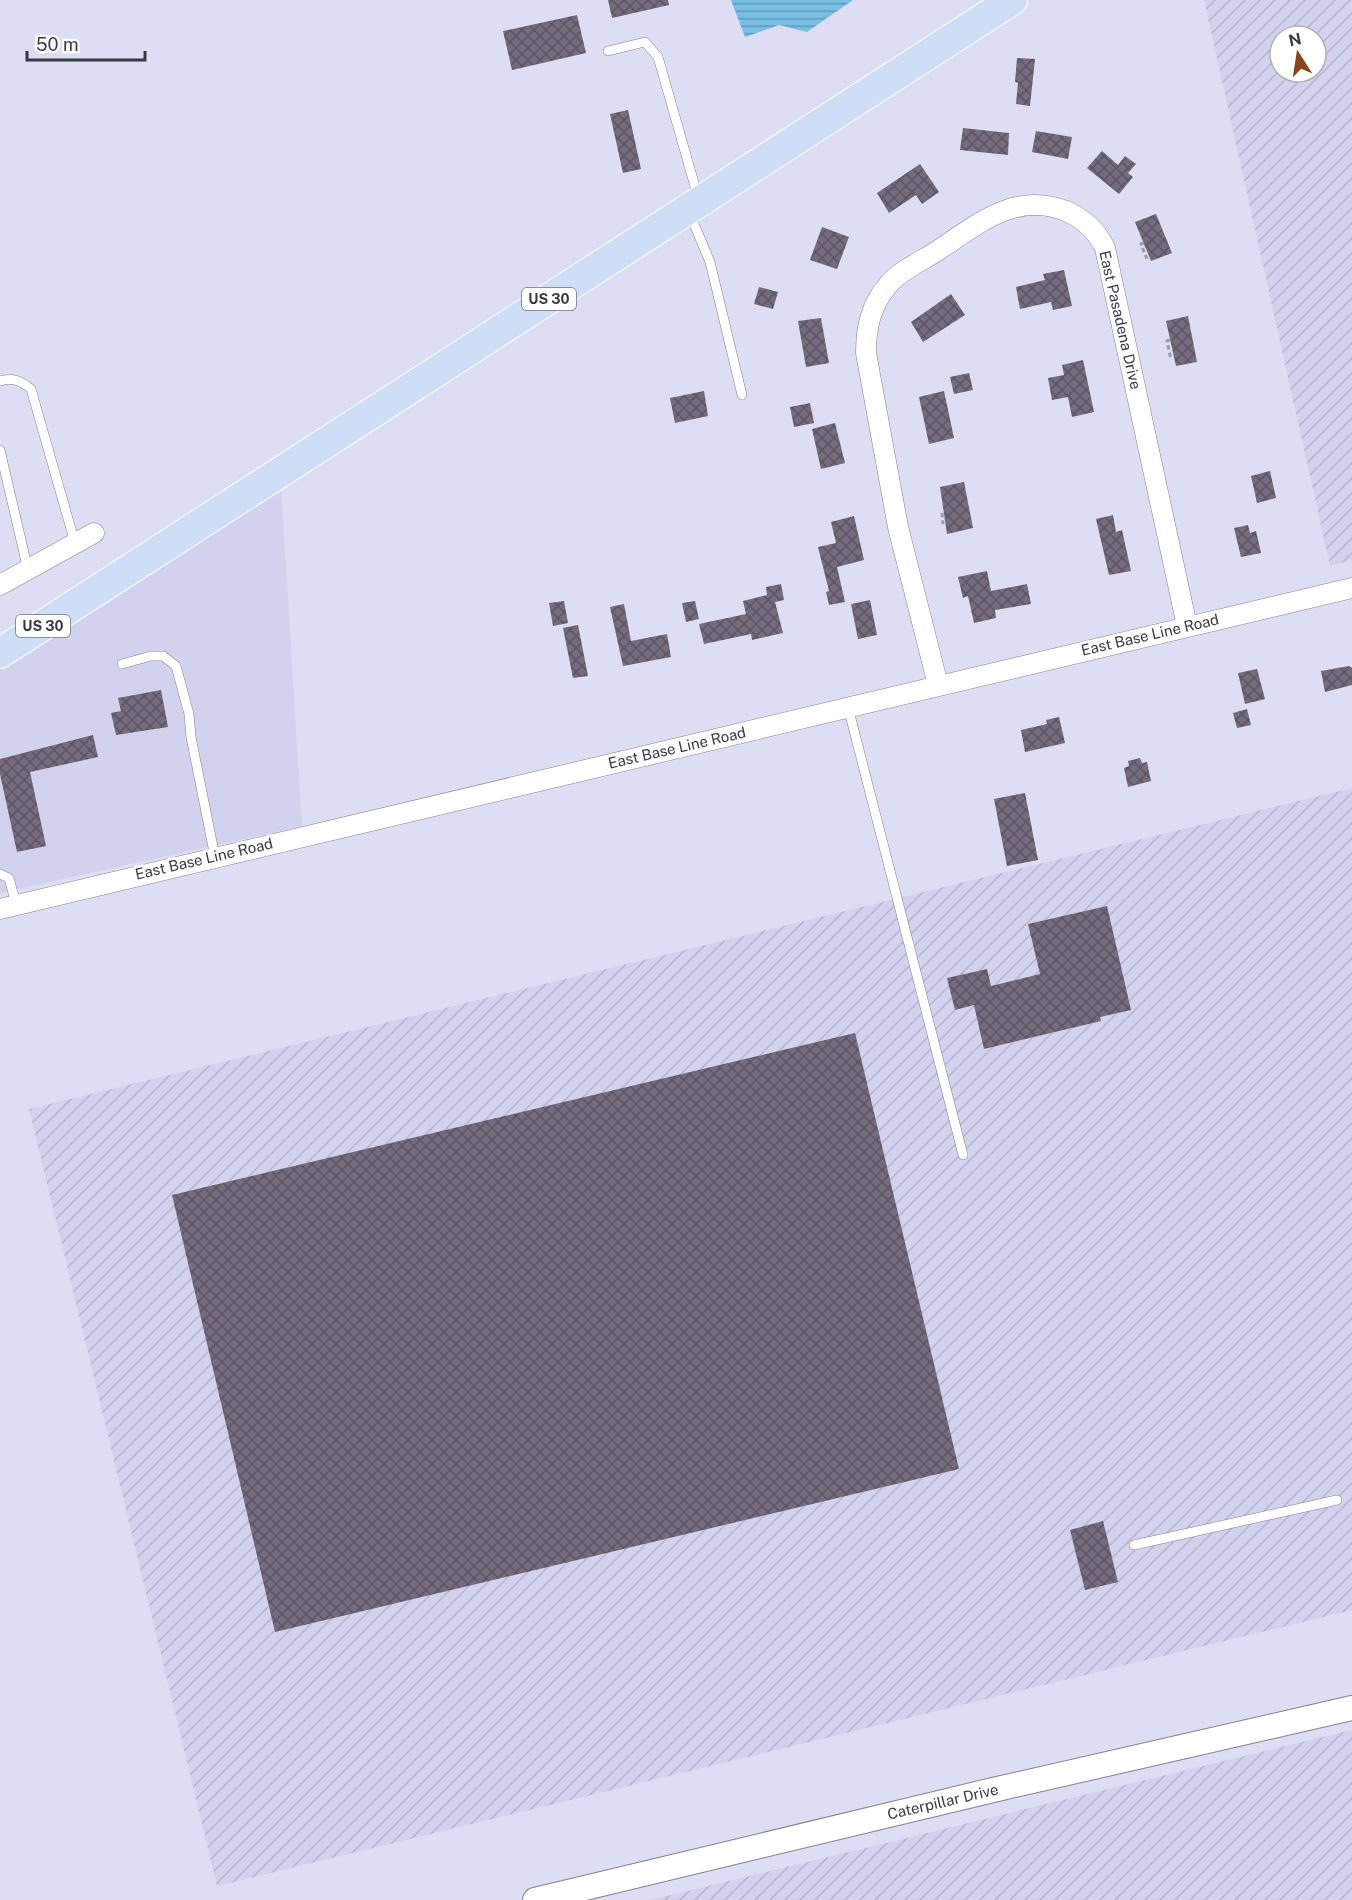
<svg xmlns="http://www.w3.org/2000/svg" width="1352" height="1900" font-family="'Public Sans',sans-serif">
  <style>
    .built { fill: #d2d2ee }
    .industrial { fill: url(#industrial-furrows); fill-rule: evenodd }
    .water { fill: url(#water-rules) }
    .building { fill: url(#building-cross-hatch) }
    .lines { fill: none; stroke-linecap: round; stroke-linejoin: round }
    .service-casing { stroke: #818194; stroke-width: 10 }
    .minor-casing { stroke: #818194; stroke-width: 21 }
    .tertiary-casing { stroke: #818194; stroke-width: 26 }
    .primary-casing { stroke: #fff; stroke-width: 32 }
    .path { stroke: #9a9baa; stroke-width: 3; stroke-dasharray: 4.5 3; stroke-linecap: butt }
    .service { stroke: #fff; stroke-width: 9 }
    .minor { stroke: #fff; stroke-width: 20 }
    .tertiary { stroke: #fff; stroke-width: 24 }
    .primary { stroke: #cedef6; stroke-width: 30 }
    .labels { text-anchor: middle; stroke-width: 6; stroke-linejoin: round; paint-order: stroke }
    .shield { fill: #fff; stroke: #74747a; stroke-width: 1.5 }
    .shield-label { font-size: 14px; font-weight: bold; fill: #383941 }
    .street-label { font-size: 15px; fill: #383941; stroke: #fff }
  </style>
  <defs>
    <pattern id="industrial-furrows" width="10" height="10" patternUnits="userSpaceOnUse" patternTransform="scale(1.5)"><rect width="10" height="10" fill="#d2d2ee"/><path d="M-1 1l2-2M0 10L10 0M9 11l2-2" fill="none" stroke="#b5b5cd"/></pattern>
    <pattern id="water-rules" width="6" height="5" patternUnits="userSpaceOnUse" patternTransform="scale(1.5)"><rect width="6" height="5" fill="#78bee5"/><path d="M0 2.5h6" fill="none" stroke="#639bbb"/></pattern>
    <pattern id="building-cross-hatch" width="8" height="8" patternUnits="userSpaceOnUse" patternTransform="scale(1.5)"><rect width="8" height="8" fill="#746b7c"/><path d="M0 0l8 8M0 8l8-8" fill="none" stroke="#5b5462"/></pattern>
  </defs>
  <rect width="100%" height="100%" fill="#dddef3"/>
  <path class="built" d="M281 486 302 826 0 893V666Z"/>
  <path class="industrial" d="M1204 0H1352V560L1330 566ZM1280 36H1316V72H1280Z
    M1352 788V1610L217 1886 29 1109Z
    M1352 1730V1900H650Z"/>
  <path class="water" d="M731 0H853L807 32 779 25 745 37Z"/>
  <path class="building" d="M608 0H668L669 5 612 18Z
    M577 15 586 53 512 70 503 31Z
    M1017 58 1035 59 1030 106 1016 104 1018 83 1015 82Z
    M628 110 641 169 623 173 610 114Z
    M963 128 1009 133 1008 155 960 150Z
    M1036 131 1072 137 1068 159 1032 152Z
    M1102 151 1118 165 1125 156 1136 164 1128 173 1133 177 1119 194 1087 168Z
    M920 164 939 192 922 204 916 195 889 213 877 193Z
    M1156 214 1172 253 1151 261 1135 222Z
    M822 227 849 237 837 269 810 260Z
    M1064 270 1072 306 1053 310 1051 302 1020 309 1016 287 1045 280 1043 274Z
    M759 287 778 292 773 309 754 304Z
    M951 294 965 315 923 342 911 322Z
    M1188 316 1197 362 1176 366 1166 321Z
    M821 318 829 363 806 367 798 321Z
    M1083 360 1094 412 1072 417 1068 397 1052 400 1048 378 1064 375 1062 365Z
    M969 373 973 390 954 394 950 377Z
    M704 391 708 416 675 423 670 398Z
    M944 391 954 438 929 444 919 397Z
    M810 403 814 423 794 427 790 407Z
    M835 423 845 463 821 469 812 429Z
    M1270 471 1276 498 1257 503 1251 476Z
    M964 482 973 528 947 534 940 487Z
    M1113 515 1116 532 1122 530 1131 571 1109 575 1096 519Z
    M854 516 864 560 837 567 845 602 829 605 826 592 829 591 818 547 836 543 831 522Z
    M1248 525 1250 533 1256 531 1261 553 1241 557 1234 528Z
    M987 571 991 591 1027 584 1031 604 995 610 996 618 974 623 968 596 963 598 958 577Z
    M781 584 784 600 775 602 783 633 752 640 751 634 704 644 699 624 746 614 743 601 767 595 766 587Z
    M870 600 877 635 858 639 851 604Z
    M564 601 568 623 553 626 549 603Z
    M695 601 699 619 686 622 682 603Z
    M624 604 631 641 667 634 671 657 623 666 610 607Z
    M578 625 588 676 573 678 563 628Z
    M1349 666 1352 668V685L1325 692 1321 671Z
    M1257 669 1265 699 1245 704 1238 673Z
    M161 690 168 727 116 735 111 713 121 711 118 698Z
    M1247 709 1251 725 1237 728 1233 713Z
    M1059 717 1065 743 1025 752 1021 730 1047 724 1046 720Z
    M93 735 98 757 30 772 46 846 17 852 0 774V759Z
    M1140 758 1142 763 1147 762 1151 781 1128 787 1124 768 1129 766 1128 761Z
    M1025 793 1038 860 1007 866 994 799Z
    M1107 906 1131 1010 1100 1017 1101 1021 984 1049 974 1005 955 1010 947 978 987 969 991 986 1040 974 1028 924Z
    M855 1033 959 1469 275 1632 172 1195Z
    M1103 1521 1118 1582 1085 1590 1070 1530Z"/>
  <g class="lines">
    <g class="service-casing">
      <path id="service" d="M608 51 645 42 658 57 698 197
        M689 212 710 262 742 395
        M0 381C13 377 21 381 31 389L75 543
        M0 450 28 570
        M122 664 151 656H163L176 666 189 714 191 737 215 857
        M848 707 963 1155
        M0 874 9 878 16 904
        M1134 1545 1337 1500"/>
    </g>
    <g class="minor-casing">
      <path id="minor" d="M0 585 94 533
        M938 685 898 527 866 353C866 327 871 305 888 285 899 271 922 261 937 251 978 224 1015 191 1066 211 1084 219 1097 231 1105 248L1187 626
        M0 909 1352 588"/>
    </g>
    <g class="tertiary-casing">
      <path id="tertiary" d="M535 1900 993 1790 1352 1708"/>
    </g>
    <g class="primary-casing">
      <path id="primary" d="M0 653 1012 0"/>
    </g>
    <path class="path" d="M1144 243 1141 244 1147 259
      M1170 340 1167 341 1171 360
      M942 513 943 524"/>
    <use href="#service" class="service"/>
    <use href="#minor" class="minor"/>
    <use href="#tertiary" class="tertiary"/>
    <use href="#primary" class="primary"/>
  </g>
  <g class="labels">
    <g class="shield">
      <rect x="522" y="288" width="54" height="22" rx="4.5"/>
      <rect x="16" y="615" width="54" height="22" rx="4.5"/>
    </g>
    <g class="shield-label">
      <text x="549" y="304">US 30</text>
      <text x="43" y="631">US 30</text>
    </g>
    <g class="street-label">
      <text transform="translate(1120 320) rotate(77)" y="5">East Pasadena Drive</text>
      <text transform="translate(1150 635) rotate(-13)" y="5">East Base Line Road</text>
      <text transform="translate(677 748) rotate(-13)" y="5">East Base Line Road</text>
      <text transform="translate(204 859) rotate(-13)" y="5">East Base Line Road</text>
      <text transform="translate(943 1802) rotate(-13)" y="5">Caterpillar Drive</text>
    </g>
  </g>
  <g transform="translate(1298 54) rotate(348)"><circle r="28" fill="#ffffff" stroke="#afb0b3" stroke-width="1.5"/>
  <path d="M0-4.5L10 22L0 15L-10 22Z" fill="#8a461b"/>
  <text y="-9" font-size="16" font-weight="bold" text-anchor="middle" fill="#383941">N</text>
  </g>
  <path d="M27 51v9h118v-9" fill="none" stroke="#383941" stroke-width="3"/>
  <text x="36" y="51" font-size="18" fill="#383941" stroke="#ffffff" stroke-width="4.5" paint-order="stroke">50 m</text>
</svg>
